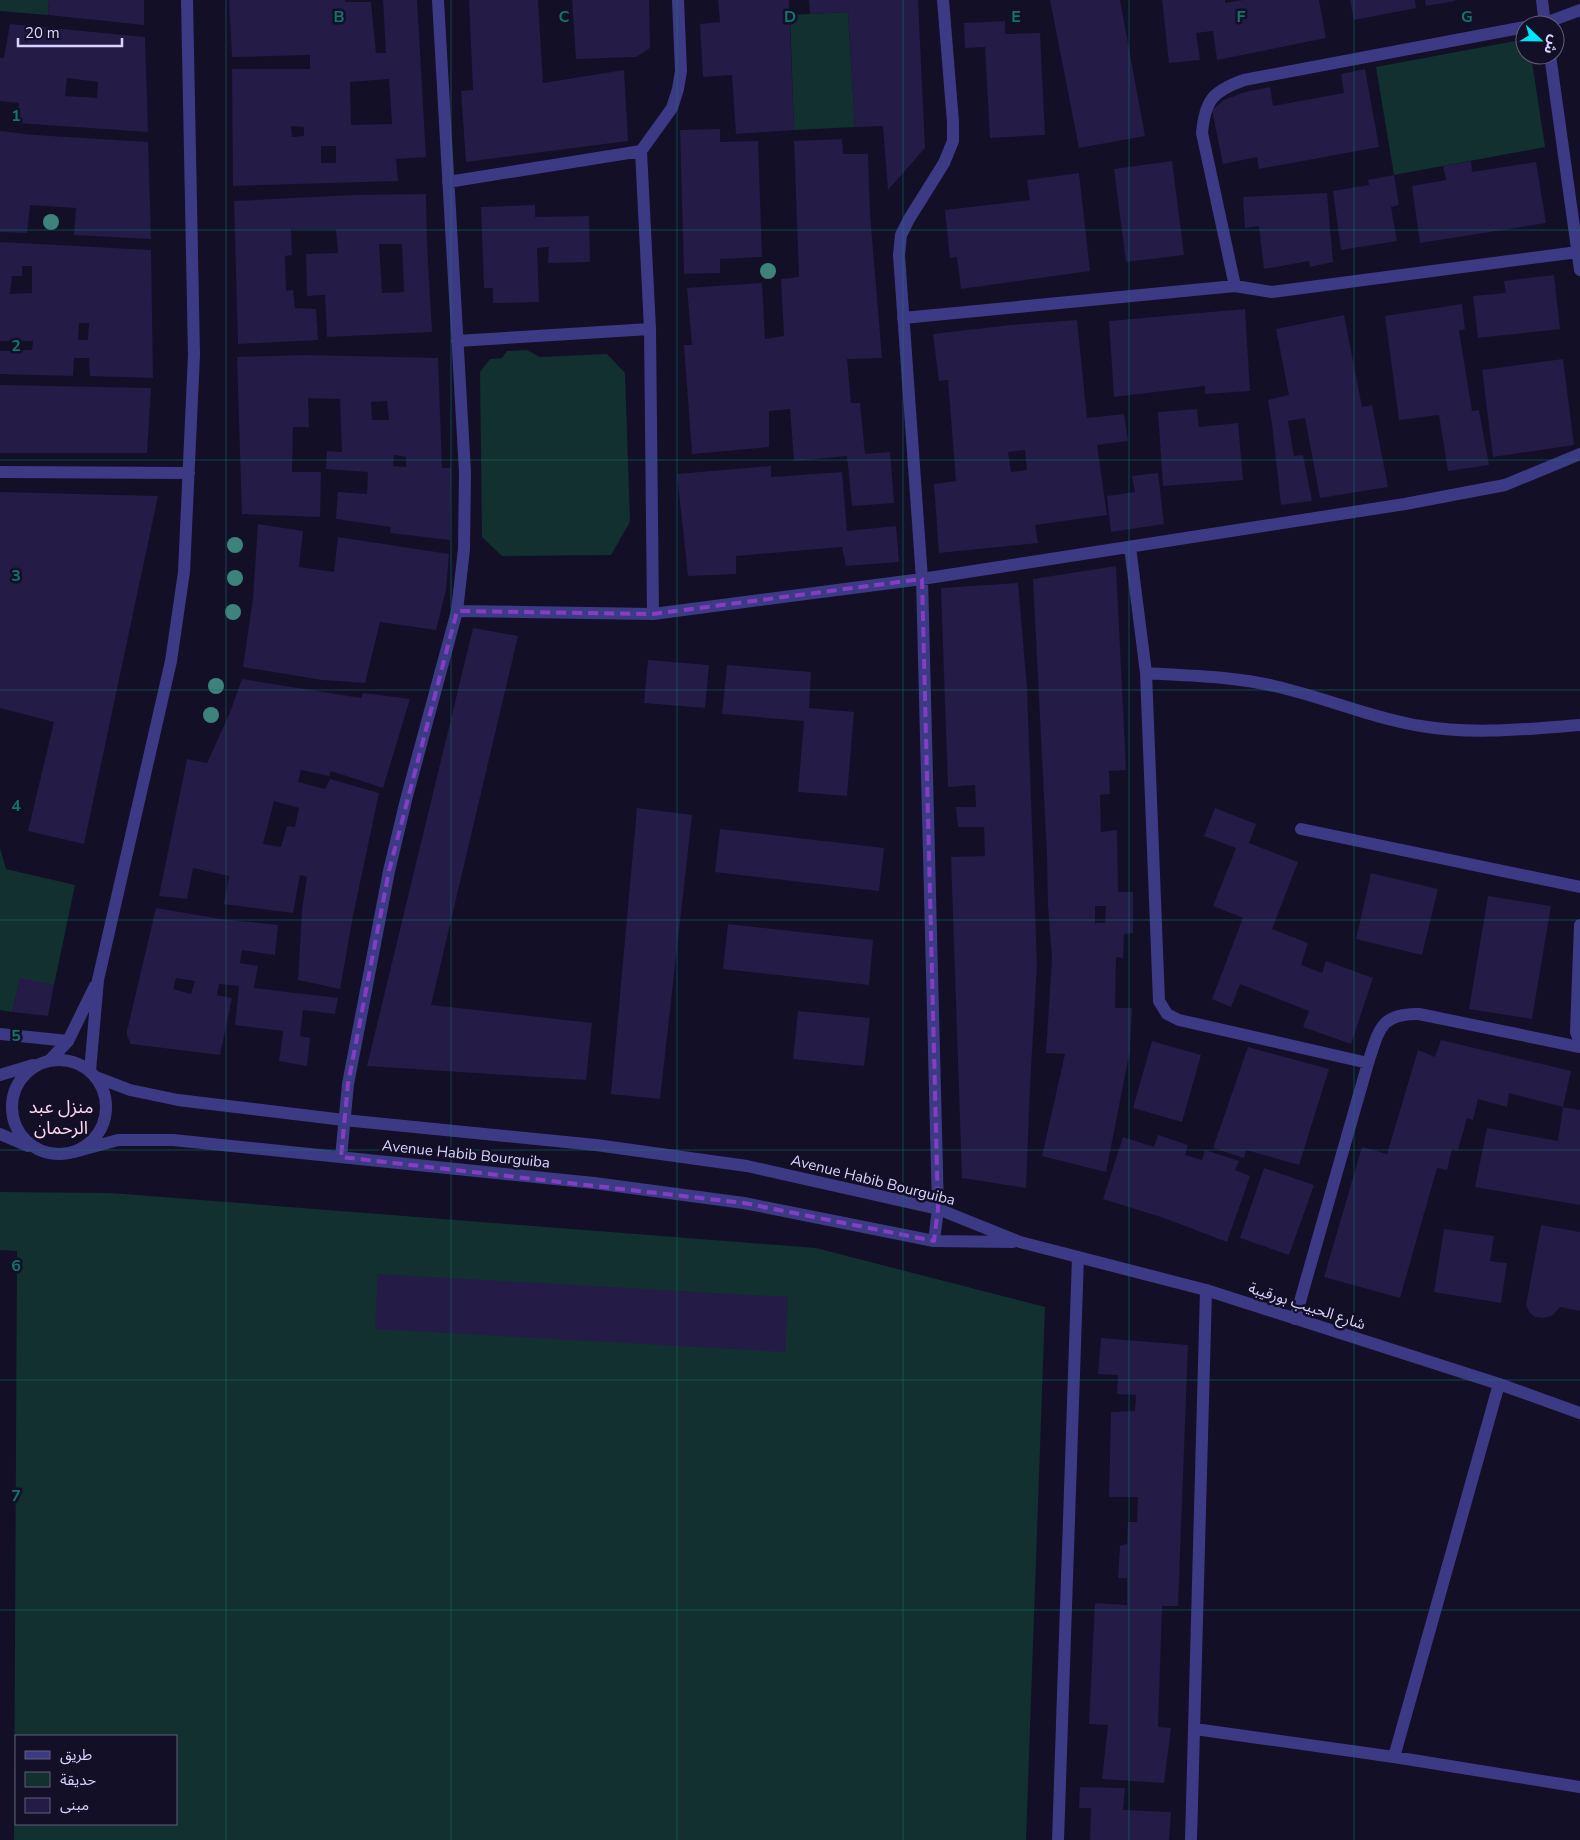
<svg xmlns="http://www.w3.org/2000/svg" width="1580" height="1840" font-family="'Nunito Sans','Noto Sans Arabic',sans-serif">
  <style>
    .green { fill: #12302f; fill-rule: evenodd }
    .building { fill: #241b47; fill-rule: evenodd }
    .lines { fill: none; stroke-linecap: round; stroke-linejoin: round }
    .service { stroke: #3d3a85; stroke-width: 12 }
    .minor { stroke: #3d3a85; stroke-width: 12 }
    .tertiary { stroke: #3d3a85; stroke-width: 12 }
    .tree { fill: #3d827b }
    .marked { fill: none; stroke: #843dc5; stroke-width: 4; stroke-dasharray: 10 6; stroke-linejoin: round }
    .grid { fill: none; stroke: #0f766e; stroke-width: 1; stroke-opacity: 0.55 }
    .labels { text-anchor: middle; stroke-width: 5; stroke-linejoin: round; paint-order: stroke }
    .street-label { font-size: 15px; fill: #d9d4ff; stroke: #130f26 }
    .quarter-label { font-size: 18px; fill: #ffd6f0; stroke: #130f26 }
    .grid-label { font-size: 16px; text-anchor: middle; font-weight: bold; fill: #0f766e; stroke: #130f26; stroke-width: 5; stroke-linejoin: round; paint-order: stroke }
  </style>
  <rect width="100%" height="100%" fill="#130f26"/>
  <path class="green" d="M0 0H49L48 15 0 11Z
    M848 12 855 127 794 130 790 15Z
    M1515 41 1525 50V55H1531L1545 147 1394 175 1376 67Z
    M527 350 540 357 607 354 625 373 630 522 611 555 502 556 482 537 480 372 490 359 502 358 507 351Z
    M0 848 6 869 75 885 54 985 20 979 12 1012 0 1010Z
    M0 1192 111 1193 816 1248 1045 1307 1026 1840H14L17 1251 0 1250ZM16 1736H176V1824H16Z"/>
  <path class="building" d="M49 0H144V25L48 15Z
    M229 0H345V2H371L376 53H386L383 0H417L426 157 396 159 398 181 233 186 232 69H310V55L232 57ZM389 79 392 124 351 125 350 82ZM291 126 304 127V136L292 137ZM321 146H336V163H321Z
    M469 0H538L543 83 624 70 628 141 466 162 461 91 473 90Z
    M572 0H649L650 48 636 57 576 59Z
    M718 0H789L794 130 736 134 732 75 703 77 700 24 720 22Z
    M809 0H918L925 148 888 190 883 126 855 127 848 12 810 14Z
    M1050 0H1120L1145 136 1079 148Z
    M1162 0H1225V3L1243 0H1319L1326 38 1217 60 1213 31 1196 33 1200 60 1169 63Z
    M1350 0H1415L1416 8 1354 20Z
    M1425 0H1455V1L1426 6Z
    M1005 21V34L1040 33 1045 135 990 138 985 47 965 48 964 23Z
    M10 24 145 37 148 132 17 123 19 103 0 101V58H4ZM67 78 98 82 97 98 65 96Z
    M1365 69 1379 147 1259 169 1257 157 1223 164 1212 110 1224 100 1245 92 1270 87 1273 106 1344 93 1341 74Z
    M720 129V142L758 141 762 257 720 259V273L684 274 680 130Z
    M0 131 35 135 148 142 151 239 74 235 76 208 30 205 27 233 0 232Z
    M842 139 843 154H868L870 214 882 358 847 359 851 403H860L865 454 890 452 894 503 852 506 847 456 794 461 790 409 769 411V447L692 454 684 345H692L687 288 762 283 765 339 784 336 781 279 799 277 794 141Z
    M1172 161 1184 255 1126 262 1114 169Z
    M1471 161 1472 172 1536 162 1546 223 1420 243 1412 186 1446 180 1443 166Z
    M1079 173 1090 271 961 289 957 257 950 258 945 210 1030 200 1027 180Z
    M1394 175 1399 205 1391 207 1397 241 1341 250 1333 191 1369 185 1368 180Z
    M1327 193 1333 262 1310 267 1309 261 1264 269 1259 226 1245 228 1243 197Z
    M426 194 427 244 432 332 327 337 325 295 307 296 306 254 338 253 336 229H291L292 255 285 256 286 291 293 290 295 308 316 309 318 340 238 344 234 201 353 195ZM379 244H402L404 292 382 293Z
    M535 205V217L589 216 590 262 548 263 549 247 537 248 539 302 493 303V288H484L481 207Z
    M0 242 151 250 153 378 90 376 89 358H74L73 376 0 374V351L32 350 33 341H0ZM22 266H32V293L10 294 12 276H22ZM79 323H89L88 340H78Z
    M1554 275 1560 329 1478 338 1473 296 1506 293 1504 281Z
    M1462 304 1465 329 1459 331 1472 411 1479 410 1489 465 1448 471 1439 415 1399 420 1385 316Z
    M1245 309 1250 391 1205 394V386L1114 397 1109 321Z
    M1344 315 1362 407 1372 405 1388 487 1320 498 1305 418 1288 421 1294 456 1303 455 1312 501 1281 505 1272 424 1268 400 1289 395 1276 329Z
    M1077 320 1087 418 1124 414 1128 441 1097 445 1107 515 1035 525 1038 543 939 553 934 484 956 481 948 380 939 381 933 334 1010 325ZM1025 450 1027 470 1011 472 1008 452Z
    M306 355 438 358 442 468H451L450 540 390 533 391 527 336 519 338 492 367 494 368 472 326 469 327 451 342 452 340 399 308 398 309 427H293L292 472H321L320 517 242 514 237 357ZM387 401 389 420H372L371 402ZM394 455 406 457V467L393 466Z
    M1563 359 1574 445 1493 457 1482 370Z
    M0 385 151 388 147 453H0Z
    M1197 409 1199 427 1238 423 1243 480 1163 486 1158 412Z
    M771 466V477L842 472 847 531 896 526 899 562 846 566 842 547 736 556V574L688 576 677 474Z
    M1158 473 1164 524 1111 532 1107 496 1135 492 1132 476Z
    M0 492 158 496 84 844 28 831 54 722 0 708Z
    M258 524 303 531 299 567 334 572 338 537 449 554 446 590 436 630 380 622 365 683 322 680 243 667 253 598Z
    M1116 566 1126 770 1109 771 1110 794 1100 795 1101 832 1117 830 1118 892H1133V933L1124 934 1123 958 1116 957 1115 1008H1132L1130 1050 1106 1172 1042 1156 1065 1054 1046 1053 1052 958 1048 906 1047 856 1033 579ZM1095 906H1106L1105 923H1095Z
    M1018 583 1027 688 1037 965 1030 1086 1026 1188 962 1178 951 857 985 856 984 827H958L956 807H976L975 785 948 787 941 588Z
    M473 628 518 636 431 1005 592 1023 586 1080 367 1066Z
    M648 660 709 665 705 708 644 703Z
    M727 665 811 672 809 708 854 712 847 796 798 792 804 721 722 714Z
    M242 679 361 698 363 693 410 699 383 788 331 771 329 776 301 770 298 782 325 789 330 779 379 793 353 916 340 989 298 980 302 910 307 877 300 875 293 913 224 904 229 876 193 868 187 899 159 896 187 759 207 763 229 715ZM274 801 299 808 295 827 287 826 281 847 263 844Z
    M637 808 692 815 660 1099 611 1094Z
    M1215 808 1256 824 1249 843 1298 862 1272 929 1308 943 1301 965 1322 973 1326 961 1373 978 1351 1044 1303 1027 1309 1011 1240 984 1231 1007 1212 999 1243 918 1213 906 1236 848 1204 836Z
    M720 829 884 848 879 891 715 872Z
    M1371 873 1438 889 1422 955 1356 939Z
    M1488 896 1551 906 1532 1019 1469 1009Z
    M156 908 221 919 278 925 275 955 242 950 240 963 258 966 254 988 338 998 335 1014 303 1010 300 1036 310 1038 307 1066 279 1061 284 1025 283 1031 235 1025 239 986 219 984 217 995 232 998 220 1055 131 1044 127 1036V1031ZM176 978 195 981 191 994 173 989Z
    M728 924 873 940 869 985 723 969Z
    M20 978 54 985 48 1016 12 1012Z
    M798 1011 870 1018 864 1066 793 1059Z
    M1441 1040 1571 1071 1563 1107 1580 1110V1205L1475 1187 1487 1128 1558 1141 1563 1107 1509 1093 1507 1107 1478 1099 1473 1120 1467 1118 1458 1150 1452 1149 1447 1170 1437 1168 1400 1298 1324 1277 1362 1147 1387 1154 1418 1050 1435 1057Z
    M1152 1041 1201 1055 1182 1122 1133 1108Z
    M1248 1047 1329 1069 1299 1165 1246 1150 1244 1158 1213 1148Z
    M1158 1135 1188 1145 1185 1155 1202 1160 1205 1150 1239 1161 1235 1170 1250 1176 1227 1242 1164 1218 1103 1199 1123 1137 1154 1147Z
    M1264 1168 1314 1185 1289 1255 1240 1238Z
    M1541 1225 1580 1232V1311L1560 1307 1553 1315 1544 1318 1535 1317 1529 1312 1526 1305Z
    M1444 1229 1494 1236 1490 1261 1507 1263 1501 1303 1434 1292Z
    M378 1274 788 1297 785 1352 375 1329Z
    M1101 1338 1188 1345 1178 1606H1162L1158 1727 1171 1728 1164 1783 1102 1779 1108 1725 1089 1724 1095 1603 1127 1605V1578H1118L1120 1546 1127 1544 1128 1522H1137L1138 1497H1109L1111 1412 1135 1411 1136 1395 1117 1394 1118 1375 1098 1374Z
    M1080 1787 1125 1788 1123 1810 1171 1812 1169 1840H1090L1091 1808H1079Z"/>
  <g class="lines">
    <path class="service" d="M0 1034 68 1041"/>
    <path class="minor" d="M1542 0 1545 25
      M1533 25 1545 23 1580 10
      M1550 55 1580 270
      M448 182 641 151
      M1235 286 1202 133C1205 100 1213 91 1244 80L1525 27
      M903 318 1235 286 1272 292 1578 252
      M457 341 650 329
      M0 472 189 473
      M1130 547 1146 673 1159 1001 1167 1014 1179 1020 1368 1063
      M457 611 653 614 922 579 1405 504 1505 485 1580 454
      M653 614 650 329 641 151 672 108 678 89 681 71 678 0
      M1146 673C1188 676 1233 676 1274 686 1324 697 1371 718 1421 726 1473 735 1527 729 1580 725
      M1301 829 1580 887
      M1580 925 1576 1032 1580 1043
      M50 1060 68 1041 95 986
      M90 1071 98 980 171 661 184 572 194 355 187 0
      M341 1157 348 1084 389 871 406 800 457 611 464 549 465 472 438 0
      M934 1241 938 1209 922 579 899 255 901 235 909 219 944 163 953 141V122L943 0
      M1295 1319 1368 1063C1379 1030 1380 1013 1419 1014L1580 1047
      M1195 1729 1394 1757 1580 1787
      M1394 1757 1499 1384
      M1058 1840 1078 1257
      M1191 1840 1206 1290"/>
    <path class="tertiary" d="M12 1107a47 47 0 1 1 94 0a47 47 0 1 1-94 0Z
      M0 1075 33 1065
      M96 1077 130 1090 178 1100 344 1120 596 1145 747 1166 938 1209 1020 1242 1206 1290 1499 1384 1580 1413
      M0 1134 28 1146
      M74 1152 118 1140H173L594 1183 744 1203 934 1241 1013 1242"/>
  </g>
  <g class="tree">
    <circle cx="51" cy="222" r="8"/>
    <circle cx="768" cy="271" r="8"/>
    <circle cx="235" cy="545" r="8"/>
    <circle cx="235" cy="578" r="8"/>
    <circle cx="233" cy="612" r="8"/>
    <circle cx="216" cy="686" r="8"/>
    <circle cx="211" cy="715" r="8"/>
  </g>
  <path class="marked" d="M922 579 938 1209 934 1241 744 1203 341 1157 348 1084 389 871 457 611 653 614Z"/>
  <path class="grid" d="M226 0V1840M451 0V1840M677 0V1840M903 0V1840M1129 0V1840M1354 0V1840M0 230H1580M0 460H1580M0 690H1580M0 920H1580M0 1150H1580M0 1380H1580M0 1610H1580"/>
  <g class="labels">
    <g class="street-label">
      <text transform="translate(466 1154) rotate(6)" y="5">Avenue Habib Bourguiba</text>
      <text transform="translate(873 1180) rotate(14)" y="5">Avenue Habib Bourguiba</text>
      <text transform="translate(1307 1306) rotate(18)" y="5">شارع الحبيب بورقيبة</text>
    </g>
    <g class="quarter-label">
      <text x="61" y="1113">منزل عبد<tspan x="61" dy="21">الرحمان</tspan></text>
    </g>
  </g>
  <g class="grid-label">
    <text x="339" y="22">B</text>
    <text x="564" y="22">C</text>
    <text x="790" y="22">D</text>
    <text x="1016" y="22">E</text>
    <text x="1241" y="22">F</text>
    <text x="1467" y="22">G</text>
    <text x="16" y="121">1</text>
    <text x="16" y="351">2</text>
    <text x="16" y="581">3</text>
    <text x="16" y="811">4</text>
    <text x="16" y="1041">5</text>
    <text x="16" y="1271">6</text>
    <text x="16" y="1501">7</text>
  </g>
  <rect x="15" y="1735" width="162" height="90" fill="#130f26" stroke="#625e7d"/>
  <rect x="25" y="1751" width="25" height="8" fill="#3d3a85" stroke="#625e7d"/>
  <text x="60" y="1760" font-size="15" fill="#d9d4ff">طريق</text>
  <rect x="25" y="1772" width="25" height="15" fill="#12302f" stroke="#625e7d"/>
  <text x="60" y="1785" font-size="15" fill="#d9d4ff">حديقة</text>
  <rect x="25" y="1798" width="25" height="15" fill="#241b47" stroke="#625e7d"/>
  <text x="60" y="1810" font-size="15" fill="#d9d4ff">مبنى</text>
  <g transform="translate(1540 40) rotate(112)"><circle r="24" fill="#130f26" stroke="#625e7d"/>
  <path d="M0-4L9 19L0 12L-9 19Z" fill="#00e5ff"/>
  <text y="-8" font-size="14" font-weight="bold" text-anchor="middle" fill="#d9d4ff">ش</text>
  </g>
  <path d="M18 38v8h104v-8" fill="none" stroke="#d9d4ff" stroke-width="2.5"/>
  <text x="25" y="38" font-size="15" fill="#d9d4ff" stroke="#130f26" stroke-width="4" paint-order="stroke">20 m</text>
</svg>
